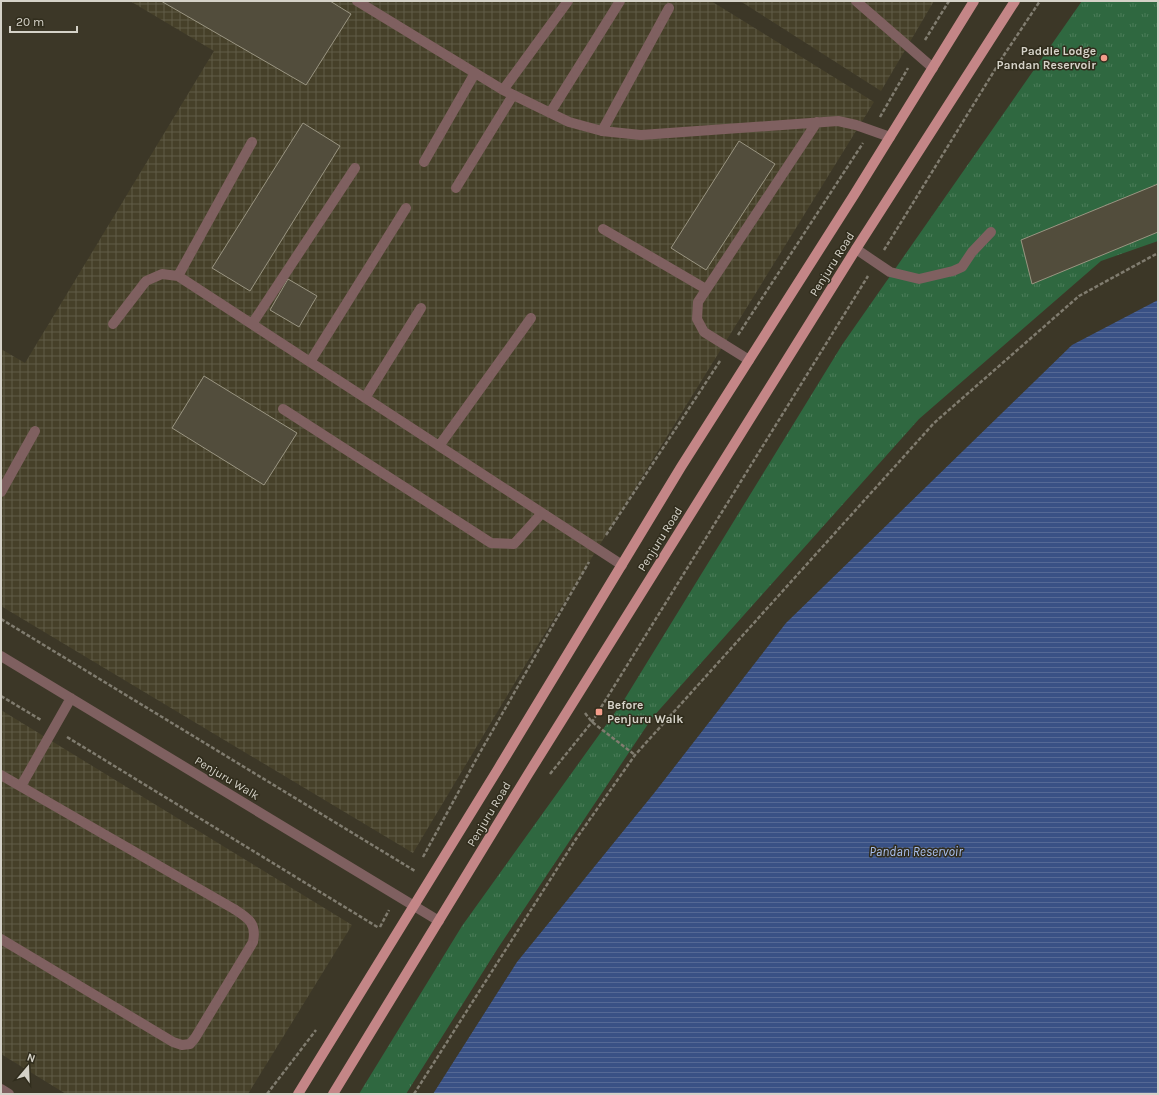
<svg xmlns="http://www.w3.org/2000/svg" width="1159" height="1095" font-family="Karla,sans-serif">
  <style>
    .industrial { fill: url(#industrial-grid) }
    .grass { fill: url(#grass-tufts) }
    .water { fill: url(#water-rules) }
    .building { fill: #524d3c; stroke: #9a9582 }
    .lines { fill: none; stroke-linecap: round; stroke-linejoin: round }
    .path { stroke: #807c6f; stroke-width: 2.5; stroke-dasharray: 4 2; stroke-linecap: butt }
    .minor { stroke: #7f6060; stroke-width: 10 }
    .major { stroke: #c48687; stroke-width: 10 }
    .poi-dot { fill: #f49d8b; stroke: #312d1d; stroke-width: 1.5 }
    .labels { text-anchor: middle; stroke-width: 3; stroke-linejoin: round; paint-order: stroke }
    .poi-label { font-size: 12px; font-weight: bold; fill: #d5d2c8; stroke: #312d1d; text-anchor: end }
    .street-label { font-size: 12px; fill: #d5d2c8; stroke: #312d1d }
    .water-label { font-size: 13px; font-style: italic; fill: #aac1f0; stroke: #312d1d }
  </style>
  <defs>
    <pattern id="industrial-grid" width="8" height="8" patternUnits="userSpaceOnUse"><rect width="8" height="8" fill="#464029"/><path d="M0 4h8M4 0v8" fill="none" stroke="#605b47"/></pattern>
    <pattern id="grass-tufts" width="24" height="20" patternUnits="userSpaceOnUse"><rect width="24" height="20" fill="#2f6840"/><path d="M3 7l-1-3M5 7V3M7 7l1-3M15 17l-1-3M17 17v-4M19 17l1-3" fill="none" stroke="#4c7d5a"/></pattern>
    <pattern id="water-rules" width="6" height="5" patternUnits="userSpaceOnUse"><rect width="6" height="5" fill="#395185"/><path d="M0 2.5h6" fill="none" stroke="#556995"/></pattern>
  </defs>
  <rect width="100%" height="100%" fill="#3c3727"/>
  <path class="industrial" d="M130 1H711L874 102 526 664 413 853 1 606V349L25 363 214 51Z
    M740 1H934L881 91Z
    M1 710 352 925 248 1094H66L1 1054Z"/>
  <path class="grass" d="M1082 1H1158V241L1101 261 919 419 652 718 498 948 406 1094H359L462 926 624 700 842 345Z"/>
  <path class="water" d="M1158 300V1094H433L517 962 655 792 786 623 1072 345Z"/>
  <path class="building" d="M161 1H330L351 14 306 85Z
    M303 123 340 146 250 291 212 268Z
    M739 141 775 164 706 270 671 248Z
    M1158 184V232L1032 284 1021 240Z
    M288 279 317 296 299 327 270 310Z
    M204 376 297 433 264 485 172 428Z"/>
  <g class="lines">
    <path class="path" d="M925 40 949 1
      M880 117 908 68
      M884 250 1004 55 1040 1
      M738 335 863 143
      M606 535 720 361
      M1 619 415 871
      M1 696 41 720
      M585 713 592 722 635 755
      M67 737 379 928
      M550 774 592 722 868 276
      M423 857 478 756 589 562
      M380 927 389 910
      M267 1094 316 1030
      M414 1094 576 839 635 755 934 423 1079 296 1158 253"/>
    <path class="minor" d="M357 1 503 90 569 122 602 131 641 135 838 121 856 125 890 137
      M856 1 933 68
      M503 90 568 1
      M550 113 620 1
      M602 131 669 8
      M424 162 475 73
      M456 188 513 95
      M603 229 706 289
      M856 249 890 272 919 279 953 271 962 267 972 252 991 232
      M178 276 252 142
      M113 324 146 281 162 274 178 276 622 565
      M252 324 355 168
      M749 360 704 332 697 319 698 302 817 122
      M310 362 406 208
      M365 398 421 308
      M283 409 491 543 514 544 542 513
      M439 446 531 318
      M1 492 35 431
      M1 656 439 921
      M1 775 234 909C248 918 257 923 253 942L195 1038 190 1044 182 1045 173 1042 1 939
      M21 786 71 698
      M1 1089 9 1094"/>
    <path class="major" d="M298 1094 498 769 681 467 854 195 974 1
      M333 1094 527 776 856 249 1015 1"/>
  </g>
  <g class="poi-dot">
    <circle cx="1104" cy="58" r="4"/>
    <rect x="595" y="708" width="8" height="8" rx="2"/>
  </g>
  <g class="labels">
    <g class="poi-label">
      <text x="1096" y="55">Paddle Lodge<tspan x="1096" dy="14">Pandan Reservoir</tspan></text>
      <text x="607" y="709" text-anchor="start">Before<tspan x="607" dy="14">Penjuru Walk</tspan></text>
    </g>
    <g class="street-label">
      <text transform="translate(832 264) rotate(-58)" y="4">Penjuru Road</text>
      <text transform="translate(660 539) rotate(-58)" y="4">Penjuru Road</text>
      <text transform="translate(227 778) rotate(31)" y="4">Penjuru Walk</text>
      <text transform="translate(489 814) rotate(-59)" y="4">Penjuru Road</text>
    </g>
    <g class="water-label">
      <text x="916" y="856">Pandan Reservoir</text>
    </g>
  </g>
  <rect width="1159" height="1095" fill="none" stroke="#d5d2c8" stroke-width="4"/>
  <g transform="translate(28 1067) rotate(19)" stroke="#312d1d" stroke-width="3" paint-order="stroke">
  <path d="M0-3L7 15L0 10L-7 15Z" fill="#d5d2c8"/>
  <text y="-6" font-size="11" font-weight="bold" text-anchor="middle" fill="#d5d2c8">N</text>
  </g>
  <path d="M10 26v6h67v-6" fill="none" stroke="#d5d2c8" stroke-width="2"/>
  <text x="16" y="26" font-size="12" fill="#d5d2c8" stroke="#312d1d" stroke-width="3" paint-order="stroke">20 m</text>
</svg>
